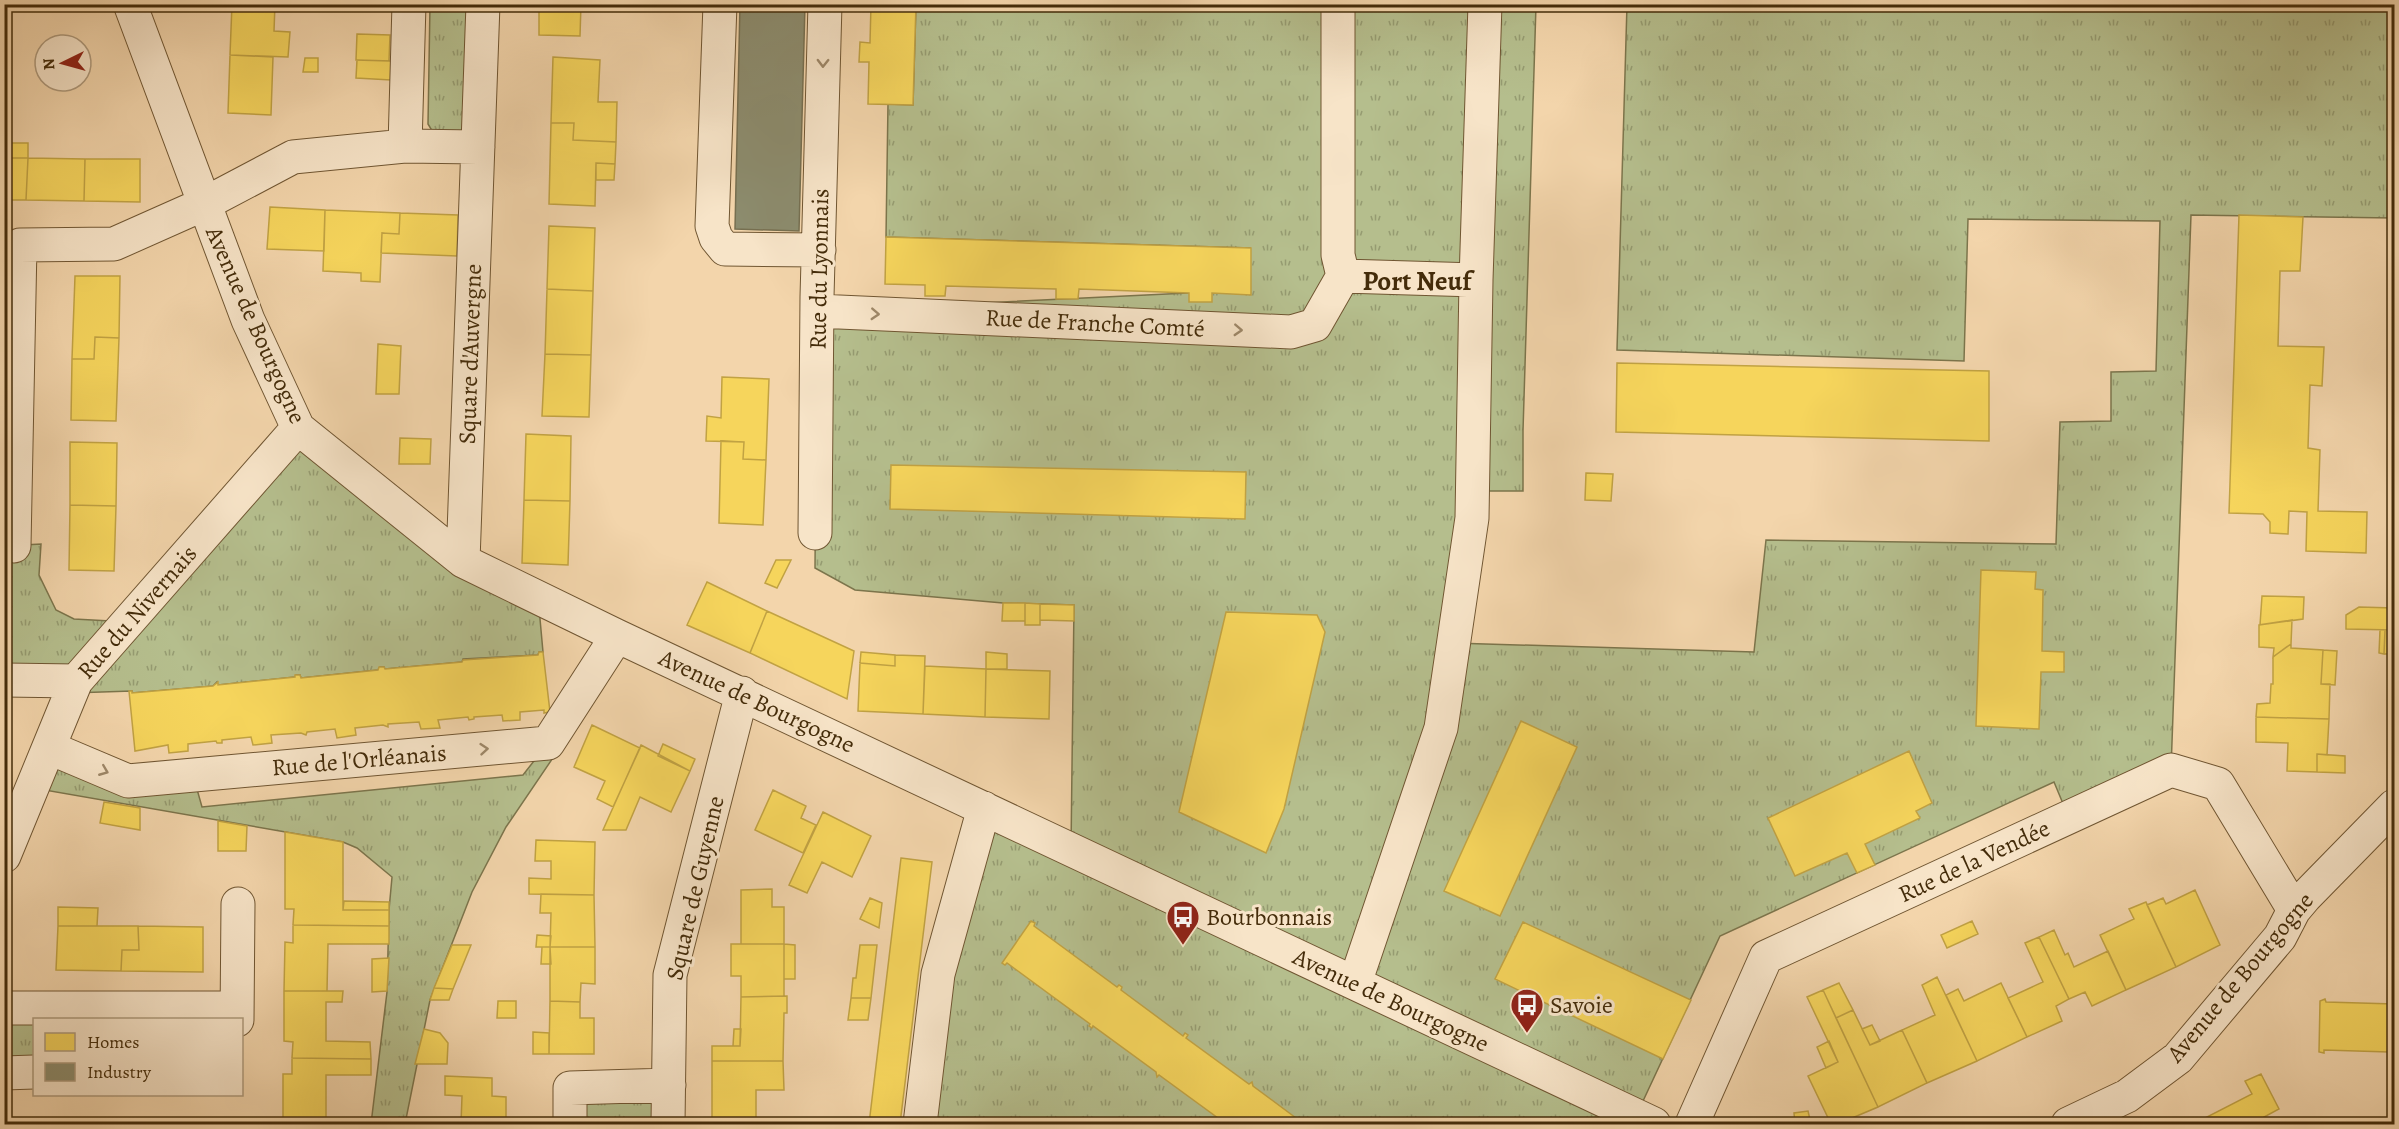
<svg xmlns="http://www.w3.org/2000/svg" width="2399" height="1129" font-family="Alegreya,serif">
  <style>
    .grass { fill: url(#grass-tufts); stroke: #7c754c; stroke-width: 1.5 }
    .homes { fill: #f6d55c; stroke: #c1a243; stroke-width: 1.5 }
    .industry { fill: #8c8c6e; stroke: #766f50; stroke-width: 1.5 }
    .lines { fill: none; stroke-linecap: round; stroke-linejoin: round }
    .minor-casing { stroke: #705632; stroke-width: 35 }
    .minor { stroke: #f7e4c8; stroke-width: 33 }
    .oneway { stroke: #9e8869 }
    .labels { text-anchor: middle; stroke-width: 6; stroke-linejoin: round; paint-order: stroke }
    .street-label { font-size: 24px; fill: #442c0a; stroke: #f7e4c8 }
    .poi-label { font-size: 24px; fill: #442c0a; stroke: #f7e4c8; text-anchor: start }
    .quarter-label { font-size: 27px; font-weight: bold; fill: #442c0a; stroke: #f7e4c8 }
  </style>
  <defs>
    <pattern id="grass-tufts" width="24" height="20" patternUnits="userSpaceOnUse" patternTransform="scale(1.5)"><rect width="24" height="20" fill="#b5be8d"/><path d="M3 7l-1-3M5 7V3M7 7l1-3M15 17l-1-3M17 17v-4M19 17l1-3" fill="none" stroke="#959b71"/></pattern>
  </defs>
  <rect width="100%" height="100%" fill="#f3d5ab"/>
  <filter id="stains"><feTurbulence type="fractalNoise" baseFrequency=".00333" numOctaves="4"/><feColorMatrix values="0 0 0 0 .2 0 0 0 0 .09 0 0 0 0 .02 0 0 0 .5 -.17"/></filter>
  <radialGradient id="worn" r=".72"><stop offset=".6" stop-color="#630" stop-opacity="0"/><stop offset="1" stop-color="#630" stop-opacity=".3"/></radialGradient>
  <path class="grass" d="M430 5H471L468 121 459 134 437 139 428 124Z
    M916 5H1536L1523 431V491H1473L1453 643 1754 652 1766 540 2056 544 2060 422 2111 421V372L2156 371 2160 221 1968 219 1964 361 1617 350 1627 5H2394V218L2191 215 2171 770 2069 818 2054 782 1720 936 1636 1116 1654 1124H920L984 808 1071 848 1074 605 1003 603 855 590 815 568 817 311 1250 290V248L886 237 888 104 913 105Z
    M298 428 538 597 543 652H539L538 655 463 659 462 662 385 669 384 667H380L378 670 301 678 300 675H296L295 677 218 685 217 682 213 686 132 693V691L71 693 5 680 4 546 41 544 39 575 56 610 74 619 129 622Z
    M548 743H563L506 827 472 892 430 1000 405 1124H371L387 992 389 910 392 877 357 848 343 842 33 788 50 748 128 781 193 775 202 807 523 775Z
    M4 1008 34 1020V1072L5 1073Z
    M669 1085 668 1124H570V1088Z"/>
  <path class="homes" d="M232 4H275L274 31 290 32 288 57 230 55Z
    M539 4H581L580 36 539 35Z
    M871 4H916L913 105 868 104 869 62H859L860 42 870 43Z
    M357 34 390 35 389 61 356 60Z
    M230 55 273 57 271 115 228 113Z
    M553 57 600 60 598 102H617L616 142 573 140 574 123H551Z
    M305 58H318V72H303Z
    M357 60 391 61V80L356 78Z
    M551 123H574L573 140 616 142 615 164 596 163 595 206 549 204Z
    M6 143H28V158H6Z
    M4 158H28L26 200H4Z
    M28 158 85 159 84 201 26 200Z
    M85 159H140V202L84 201Z
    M596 163 615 164 614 180H596Z
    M270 207 325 210 324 251 267 249Z
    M325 210 400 213 399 234 382 233 380 282 361 281V273L323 271Z
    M400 213 458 215 457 256 381 253 382 233 399 234Z
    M2239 215 2303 217 2300 271H2280L2278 346 2324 347 2322 386 2310 385 2308 448 2320 450 2318 511 2367 512 2366 553 2306 551 2307 512 2289 511 2288 534 2270 533V522L2263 514 2229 513Z
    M549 226 595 228 593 291 547 289Z
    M886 237 1251 248V295L1212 293V302H1189V293L1079 289 1078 299H1056V289L946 286 945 296H925V285L885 284Z
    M75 276H120L119 338 95 337 94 359H72Z
    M547 289 593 291 591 355 545 354Z
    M95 337 119 338 116 421 71 420 72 359H94Z
    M378 344 401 346 399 394H376Z
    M545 354 591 355 589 417 542 416Z
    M1617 363 1989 371V441L1616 432Z
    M722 377 769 379 766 460 743 459 744 442 706 441 707 416 721 418Z
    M526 434 571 436 570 501 524 500Z
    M400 438 431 439 430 464H399Z
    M721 441 744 442 743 459 766 460 763 525 719 523Z
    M70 442 117 443 116 506 70 505Z
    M891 465 1246 472 1245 519 890 509Z
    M1586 473 1613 474 1611 501 1585 500Z
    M524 500 570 501 568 565 522 563Z
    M70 505 116 506 114 571 69 570Z
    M776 560H791L777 588 765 583Z
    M1981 570 2036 572 2035 589 2043 590 2042 651 2064 652V672H2041L2039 729 1976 726Z
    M707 582 767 611 750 653 687 625Z
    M2262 596 2304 597 2303 619 2260 625Z
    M1003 603H1025V621H1002Z
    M1025 603 1040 604V625H1025Z
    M1040 604 1074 605V621L1040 620Z
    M2359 607 2394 608V630L2346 629V615Z
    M767 611 854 651 847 699 750 653Z
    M1226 612 1317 615 1325 632 1284 809 1266 853 1179 812Z
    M2292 620 2291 644 2285 648 2273 657 2274 648 2259 647V625Z
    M2380 630H2385L2384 654 2379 653Z
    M2385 630H2394V654H2384Z
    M2291 644V648L2323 650 2321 684H2330L2329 719 2256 717 2257 704 2270 703 2271 684H2273V657Z
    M2323 650 2337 651 2335 685 2321 684Z
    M539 652H543L550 712 544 713V710L520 712V720L503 721 502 715 474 717V719L469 720 468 717 438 720 440 728 421 729 419 722 388 724V727L383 725 355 728 356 735 337 738 335 729 307 732 306 735 301 733 271 735 272 743 253 745 251 737 222 740V743H217L216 741 188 744V751L169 753 168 745 135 751 129 691H132V693L213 686 218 682V685L295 677V675H300L301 678 378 670 379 667H384L385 669 462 662 463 660 538 655Z
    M861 652 895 655V666L860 663Z
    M986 652 1007 654V669H986Z
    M895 655 925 656 923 714 858 711 860 663 895 666Z
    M925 666 986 669 985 717 923 714Z
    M986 669 1050 671 1049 719 985 717Z
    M2256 717 2329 719 2327 755 2317 754V772L2287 771 2288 743 2256 742Z
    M1521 721 1577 747 1500 916 1444 891Z
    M592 725 640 748 613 807 597 799 605 781 574 767Z
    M663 744 695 759 690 771 658 756Z
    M641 745 690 771 671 812 640 797 626 830H603Z
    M1909 751 1932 803 1916 811 1920 818 1865 844 1875 865 1857 873 1847 853 1795 876 1768 818Z
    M2317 754 2345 756V773L2317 772Z
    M773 790 806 806 801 818 816 825 803 853 755 830Z
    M104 802 140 808V830L100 823Z
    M823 812 871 836 852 877 822 862 807 893 789 885Z
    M218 821 247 826 246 851H218Z
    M285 832 343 842V910H389V926L293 925 294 909H285Z
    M536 840 595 842 594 895 529 894V878L551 879V861H535Z
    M901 858 932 862 900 1124H869Z
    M772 889V907H784V944H741V890Z
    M2195 890 2220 945 2176 967 2147 905 2163 898 2166 904Z
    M541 894 594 895 595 947H550L551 913H540Z
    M870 898 882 903 879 928 860 919Z
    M344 901 389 902V910H343Z
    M2146 902 2176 967 2126 990 2100 935 2134 919 2129 909Z
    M58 907 98 908 97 926H58Z
    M1031 921 1035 923 1034 926 1117 987 1119 985 1122 987 1121 990 1183 1036 1185 1033 1188 1035 1186 1038 1249 1084 1252 1082 1253 1086 1304 1124H1228L1226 1123 1223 1124 1222 1121 1159 1075 1157 1077 1156 1072 1093 1026 1092 1028 1089 1026 1090 1024 1007 963 1005 965 1002 963Z
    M1972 921 1978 934 1947 948 1941 935Z
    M1523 922 1691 1000 1663 1059 1495 979Z
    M293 925 389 926V944H328L327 991H284L285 942 293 943Z
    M58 926H138L139 950H122L121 971 56 970Z
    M138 926 203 927V972L121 971 122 950H139Z
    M2054 930 2065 955 2068 953 2074 967 2108 951 2126 990 2092 1006 2085 992 2069 999 2039 937Z
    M537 935 551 936 550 947H536Z
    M2039 937 2069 999 2056 1006 2062 1021 2027 1037 2008 998 2043 982 2025 943Z
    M731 944H784V996L741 997V976H731Z
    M784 944 795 945V979H784Z
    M452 945H471L453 989 434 988Z
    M860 945H877L871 998H851L853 978H856Z
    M542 947H550L551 964H541Z
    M550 947H595V984L581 983 580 1002 550 1001Z
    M389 958 387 991 372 992V959Z
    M1937 977 1977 1061 1927 1083 1902 1030 1935 1015 1922 985Z
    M1839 983 1853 1010 1836 1018 1823 990Z
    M2001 983 2027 1037 1977 1061 1946 995 1958 989 1964 1001Z
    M434 988 453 989 449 1000H430Z
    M1823 990 1878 1107 1838 1124H1831L1808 1076 1838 1062 1807 997Z
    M284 991H343L342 1002H326V1041L370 1042 371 1059 292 1058 293 1042 284 1041Z
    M787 996V1013H784L783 1061H712V1046H740L741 997Z
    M851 998H871L868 1020H848Z
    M2325 999 2326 1002 2394 1004V1060H2389V1052L2324 1050V1053L2319 1052 2320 1001Z
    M498 1001H516V1018H497Z
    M550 1001 580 1002V1018H594V1054H549Z
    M1853 1010 1870 1045 1902 1030 1927 1083 1878 1107 1836 1018Z
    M1872 1025 1880 1041 1870 1045 1862 1029Z
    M424 1029 440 1033 448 1043 447 1064H415Z
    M734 1029H741L740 1046H733Z
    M533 1032 549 1033V1054H533Z
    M1829 1041 1838 1062 1826 1068 1817 1047Z
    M292 1058 371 1059V1075H326V1124H283V1074H292Z
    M712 1061H783L784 1090H756V1124H712Z
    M2261 1074 2279 1109 2264 1117 2268 1124H2203L2201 1120 2252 1094 2245 1081Z
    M445 1076 492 1078V1096L506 1097V1124H461L462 1096 445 1095Z
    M1808 1111 1811 1124H1795L1794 1113Z
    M4 1121H66V1124H4Z
    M66 1121H128V1124H66Z
    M128 1121 194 1122V1124H128Z
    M194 1122 254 1123V1124H194Z"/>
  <path class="industry" d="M740 4H805L799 231 735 229Z"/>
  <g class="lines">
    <g class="minor-casing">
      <path id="minor" d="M130 4 248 320 298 428 463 561 617 636 1654 1124
        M720 4 712 226 716 238 725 249 819 250
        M1338 4V255L1343 276 1476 280
        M405 146 478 147
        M817 311 1291 332 1315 325 1343 276
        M815 533 817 297 825 4
        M14 546 20 245 114 244 204 204 293 157 405 146 409 4
        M463 561 483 4
        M4 680 76 681
        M50 748 128 781 548 743 617 636
        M4 856 76 681 298 428
        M1355 983 1441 728 1472 518 1476 280 1485 4
        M4 1008H237
        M237 1020 238 904
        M4 1073 34 1072
        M570 1124V1088L669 1085
        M668 1124 670 975 742 693
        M920 1124 938 974 984 808
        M1692 1124 1766 957 2171 770 2218 784 2294 910
        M2068 1124 2127 1096 2178 1058 2280 937 2294 910 2305 897 2394 806"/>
    </g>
    <use href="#minor" class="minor"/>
  </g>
  <defs><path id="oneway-chevron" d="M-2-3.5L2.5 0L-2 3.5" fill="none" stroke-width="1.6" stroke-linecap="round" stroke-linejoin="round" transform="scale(1.5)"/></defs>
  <g class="oneway">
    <use href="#oneway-chevron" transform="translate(823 63) rotate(91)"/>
    <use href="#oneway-chevron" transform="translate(875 314) rotate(3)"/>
    <use href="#oneway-chevron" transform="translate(1238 330) rotate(3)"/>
    <use href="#oneway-chevron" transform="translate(484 749) rotate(-5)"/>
    <use href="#oneway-chevron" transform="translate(104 771) rotate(22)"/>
  </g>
  <defs>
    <g id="bus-pin" transform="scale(1.725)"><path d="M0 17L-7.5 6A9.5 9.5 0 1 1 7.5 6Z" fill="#8f2418" stroke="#f7e4c8"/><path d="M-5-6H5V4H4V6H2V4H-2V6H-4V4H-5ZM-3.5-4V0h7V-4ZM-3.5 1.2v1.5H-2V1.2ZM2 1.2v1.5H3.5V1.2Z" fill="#fff"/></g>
  </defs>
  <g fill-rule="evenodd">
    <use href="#bus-pin" x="1183" y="917"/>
    <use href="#bus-pin" x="1527" y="1005"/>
  </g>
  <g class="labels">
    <g class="street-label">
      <text transform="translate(819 269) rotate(-89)" y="8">Rue du Lyonnais</text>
      <text transform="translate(1095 323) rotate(3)" y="8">Rue de Franche Comté</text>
      <text transform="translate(256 325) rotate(66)" y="8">Avenue de Bourgogne</text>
      <text transform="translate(470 354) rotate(-88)" y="8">Square d'Auvergne</text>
      <text transform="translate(137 612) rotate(-49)" y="8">Rue du Nivernais</text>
      <text transform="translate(757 701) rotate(25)" y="8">Avenue de Bourgogne</text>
      <text transform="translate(359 760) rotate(-5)" y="8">Rue de l'Orléanais</text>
      <text transform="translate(1974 861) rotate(-25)" y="8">Rue de la Vendée</text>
      <text transform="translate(695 888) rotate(-77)" y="8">Square de Guyenne</text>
      <text transform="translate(2240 977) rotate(-50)" y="8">Avenue de Bourgogne</text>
      <text transform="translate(1391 1000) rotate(25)" y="8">Avenue de Bourgogne</text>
    </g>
    <g class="poi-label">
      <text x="1206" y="925">Bourbonnais</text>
      <text x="1550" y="1013">Savoie</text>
    </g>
    <g class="quarter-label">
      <text x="1417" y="290">Port Neuf</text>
    </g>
  </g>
  <rect width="2399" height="1129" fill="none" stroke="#f3d5ab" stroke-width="24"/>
  <rect x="6" y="6" width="2387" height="1117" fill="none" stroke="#442c0a" stroke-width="3"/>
  <rect x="12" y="12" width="2375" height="1105" fill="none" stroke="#442c0a" stroke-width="1.5"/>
  <rect x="33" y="1018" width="210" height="78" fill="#f7e4c8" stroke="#af9a7c" stroke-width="1.5"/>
  <rect x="45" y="1033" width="30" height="18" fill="#f6d55c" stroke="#af9a7c" stroke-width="1.5"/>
  <text x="87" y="1048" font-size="18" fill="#442c0a">Homes</text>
  <rect x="45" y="1063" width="30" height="18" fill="#8c8c6e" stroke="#af9a7c" stroke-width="1.5"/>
  <text x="87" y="1078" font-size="18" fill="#442c0a">Industry</text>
  <g transform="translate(63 63) rotate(265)"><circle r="28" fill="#f7e4c8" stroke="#af9a7c" stroke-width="1.5"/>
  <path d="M0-4.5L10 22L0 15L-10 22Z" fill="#8f2418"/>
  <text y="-9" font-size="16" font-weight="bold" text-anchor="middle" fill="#442c0a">N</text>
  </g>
  <rect width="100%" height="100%" filter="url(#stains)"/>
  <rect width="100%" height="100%" fill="url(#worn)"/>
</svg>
